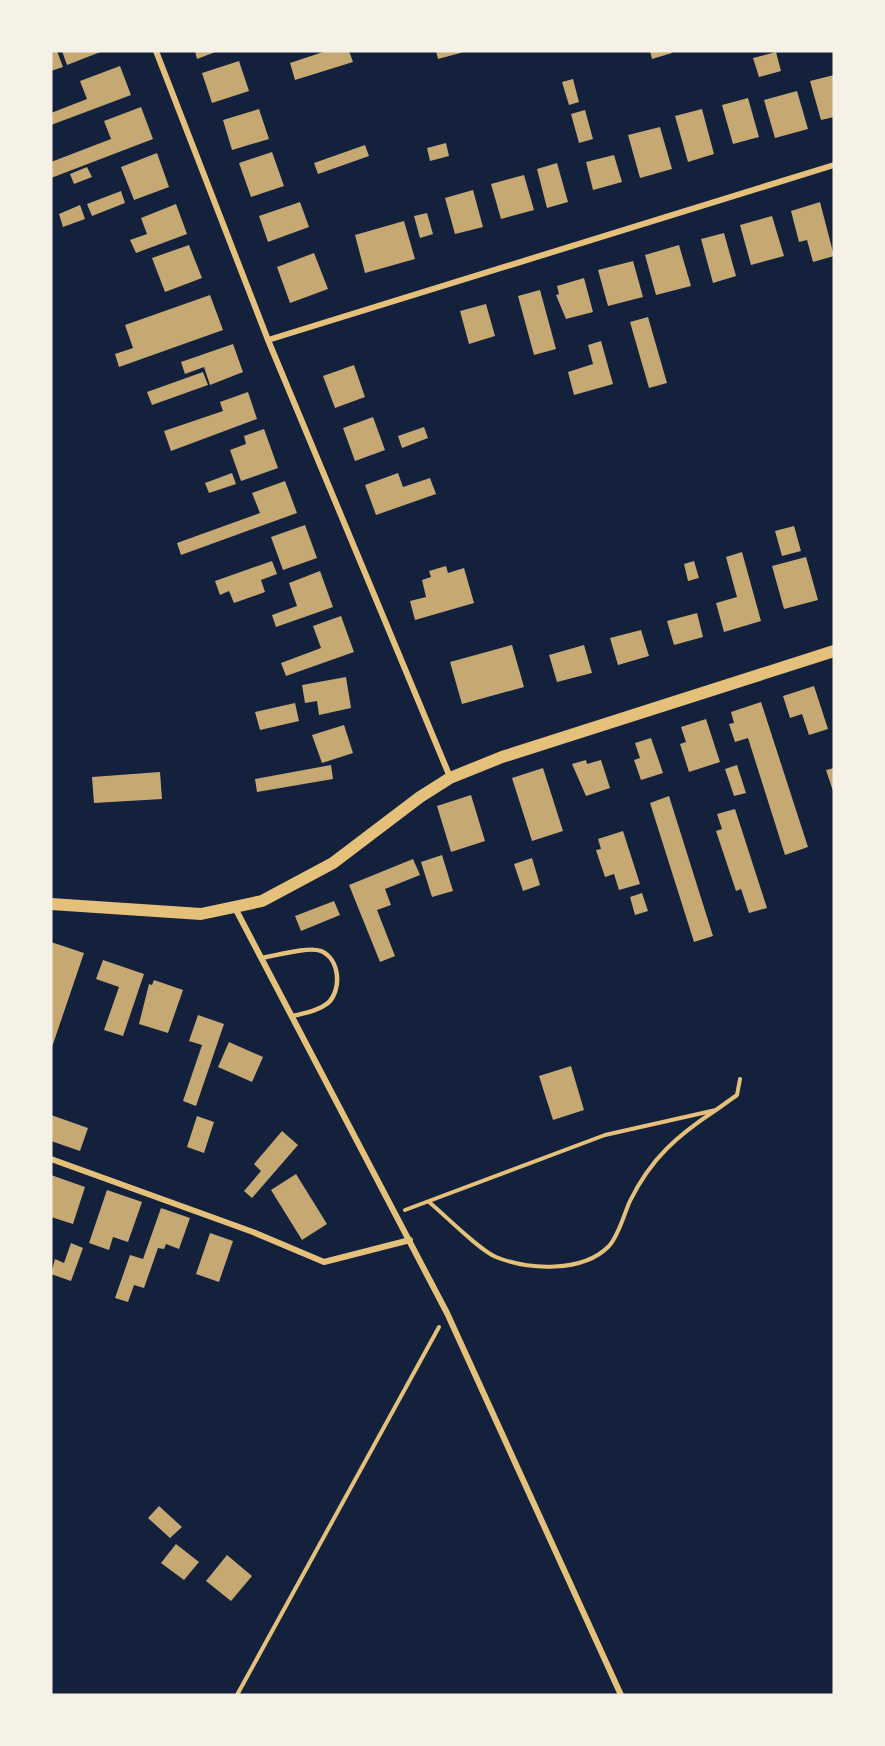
<svg xmlns="http://www.w3.org/2000/svg" width="885" height="1746" font-family="Figtree,sans-serif">
  <style>
    .building { fill: #c6a872 }
    .lines { fill: none; stroke-linecap: round; stroke-linejoin: round }
    .path { stroke: #e5c07b; stroke-width: 4 }
    .service { stroke: #e5c07b; stroke-width: 4.5 }
    .minor { stroke: #e5c07b; stroke-width: 6 }
    .secondary { stroke: #e5c07b; stroke-width: 12 }
  </style>
  <rect width="100%" height="100%" fill="#14213d"/>
  <path class="building" d="M57 51 63 67 51 71V52Z
    M62 51H103L67 65Z
    M195 51H218L197 59Z
    M326 51H349L353 62 295 80 290 63Z
    M436 51H464V52L438 59Z
    M650 51H671L672 53 652 59Z
    M776 52 781 71 759 77 753 58Z
    M239 61 249 91 212 103 202 73Z
    M120 66 131 95 51 125V113L87 99 80 81Z
    M834 75V117L821 120 810 81Z
    M573 79 579 102 569 105 562 82Z
    M797 91 808 129 775 138 764 100Z
    M748 98 759 137 733 144 722 105Z
    M141 107 153 139 51 178V162L111 139 104 121Z
    M259 109 269 139 232 150 223 120Z
    M702 109 714 154 688 162 675 116Z
    M585 110 593 139 579 143 571 114Z
    M660 127 672 169 640 178 628 135Z
    M446 143 449 156 430 161 427 148Z
    M365 145 369 156 318 174 314 163Z
    M272 152 284 186 251 197 239 163Z
    M157 153 169 187 134 200 121 167Z
    M614 155 622 182 593 190 586 162Z
    M557 163 568 202 547 208 537 169Z
    M87 167 92 177 74 184 70 174Z
    M524 175 534 210 501 219 491 184Z
    M473 190 483 227 455 234 445 198Z
    M121 191 125 203 92 216 87 204Z
    M300 202 309 227 268 242 259 216Z
    M820 202 834 256 813 262 807 240 799 242 791 211Z
    M176 204 187 234 136 253 130 240 147 234 141 218Z
    M80 205 85 219 63 227 59 214Z
    M427 213 433 234 420 238 414 216Z
    M772 216 784 256 751 265 740 225Z
    M404 221 415 259 365 273 355 235Z
    M724 233 736 276 713 283 701 239Z
    M189 245 202 278 165 292 152 258Z
    M679 245 691 286 656 295 645 255Z
    M314 253 328 289 290 303 277 267Z
    M633 261 643 297 608 306 598 270Z
    M584 278 593 312 566 319 556 295 559 294 557 286Z
    M540 290 556 349 534 355 518 296Z
    M210 295 223 330 119 367 115 354 133 348 125 325Z
    M486 304 495 336 469 344 460 311Z
    M648 317 667 383 649 388 630 322Z
    M601 341 613 384 574 395 568 372 593 364 588 345Z
    M233 344 243 372 210 385 204 367 185 374 181 362Z
    M354 365 365 397 335 408 323 376Z
    M203 372 208 385 152 405 147 392Z
    M248 392 257 419 171 451 164 431 223 411 220 402Z
    M373 417 385 450 355 461 343 428Z
    M424 427 428 438 402 448 398 436Z
    M264 429 278 468 241 481 230 450 246 444 244 436Z
    M232 473 236 484 209 493 205 483Z
    M398 473 403 487 430 478 436 494 376 515 365 485Z
    M285 481 297 513 181 555 177 543 260 513 252 493Z
    M305 525 317 558 283 570 271 537Z
    M794 526 801 551 782 556 775 531Z
    M742 552 761 621 724 632 716 603 737 597 726 557Z
    M806 557 818 600 784 609 772 566Z
    M272 561 277 574 261 580 265 592 234 603 229 591 220 595 215 581Z
    M694 561 699 578 688 581 684 564Z
    M446 566 448 573 464 568 474 603 415 620 410 601 426 597 422 580 431 577 429 571Z
    M320 571 333 607 276 627 272 615 297 606 289 583Z
    M697 613 703 637 674 645 667 621Z
    M341 616 354 652 286 676 281 663 321 648 313 626Z
    M641 630 649 656 618 665 610 638Z
    M512 645 524 687 462 704 450 662Z
    M584 645 592 673 557 682 549 655Z
    M346 677 351 708 319 715 317 701 305 703 302 685Z
    M814 686 828 729 809 735 802 714 790 718 783 696Z
    M761 702 808 847 785 855 748 738 735 742 729 724 734 723 731 712Z
    M295 703 299 721 260 730 255 712Z
    M706 719 720 762 689 772 680 744 686 742 681 727Z
    M344 725 353 753 322 763 312 735Z
    M651 738 663 773 641 780 634 760 640 758 635 743Z
    M586 760 587 764 601 760 610 788 586 796 572 764Z
    M331 765 333 779 257 792 255 779Z
    M737 765 746 793 734 796 725 769Z
    M543 768 563 831 532 841 512 778Z
    M834 768V794L826 770Z
    M160 772 162 799 94 803 92 777Z
    M471 795 485 841 451 852 437 806Z
    M669 796 713 936 694 942 650 803Z
    M735 809 767 908 749 913 741 889 736 891 716 831 722 829 717 814Z
    M623 831 640 884 619 890 614 874 605 877 596 850 601 849 598 839Z
    M442 855 453 891 432 897 421 862Z
    M532 858 540 885 523 891 514 864Z
    M413 859 420 875 385 889 391 905 377 910 395 956 380 962 349 885Z
    M642 893 648 911 635 915 630 897Z
    M334 901 340 915 301 931 295 916Z
    M51 942 84 953 51 1050Z
    M103 960 144 974 123 1036 104 1030 119 987 96 979Z
    M154 980 183 990 168 1033 139 1024 149 984 152 985Z
    M198 1015 224 1024 196 1106 183 1101 202 1045 189 1041Z
    M229 1042 263 1057 252 1082 218 1067Z
    M571 1066 584 1110 553 1120 539 1076Z
    M51 1115 88 1128 80 1151 51 1141Z
    M197 1116 214 1122 204 1153 187 1147Z
    M282 1131 298 1145 252 1198 244 1191 261 1171 254 1164Z
    M296 1174 327 1224 302 1240 271 1190Z
    M51 1175 85 1187 73 1224 51 1217Z
    M107 1190 142 1202 128 1242 113 1237 109 1250 89 1243Z
    M161 1208 190 1218 179 1249 166 1244 164 1249 158 1248 144 1288 134 1285 128 1302 115 1298 130 1255 143 1259Z
    M210 1233 233 1241 219 1282 196 1274Z
    M71 1243 83 1248 71 1281 51 1274 55 1259 64 1263Z
    M159 1506 182 1527 170 1538 148 1518Z
    M176 1544 199 1562 184 1580 161 1563Z
    M227 1555 252 1576 231 1601 206 1581Z"/>
  <g class="lines">
    <path class="path" d="M429 1202C446 1216 478 1249 496 1257 528 1270 583 1273 609 1246 619 1235 624 1214 630 1201 651 1158 678 1135 716 1110
      M405 1210 605 1135 716 1110 737 1095 740 1079
      M237 1695 439 1327"/>
    <path class="service" d="M261 958C275 956 308 946 321 951 340 959 342 990 328 1003 318 1011 305 1013 293 1016"/>
    <path class="minor" d="M156 51 268 340 450 777
      M268 340 834 165
      M234 906 447 1313 621 1695
      M51 1159 253 1232 324 1262 410 1240"/>
    <path class="secondary" d="M51 904 201 914 262 901 333 863 420 797 450 778 502 757 834 651"/>
  </g>
  <rect width="885" height="1746" fill="none" stroke="#f6f1e7" stroke-width="105"/>
</svg>
